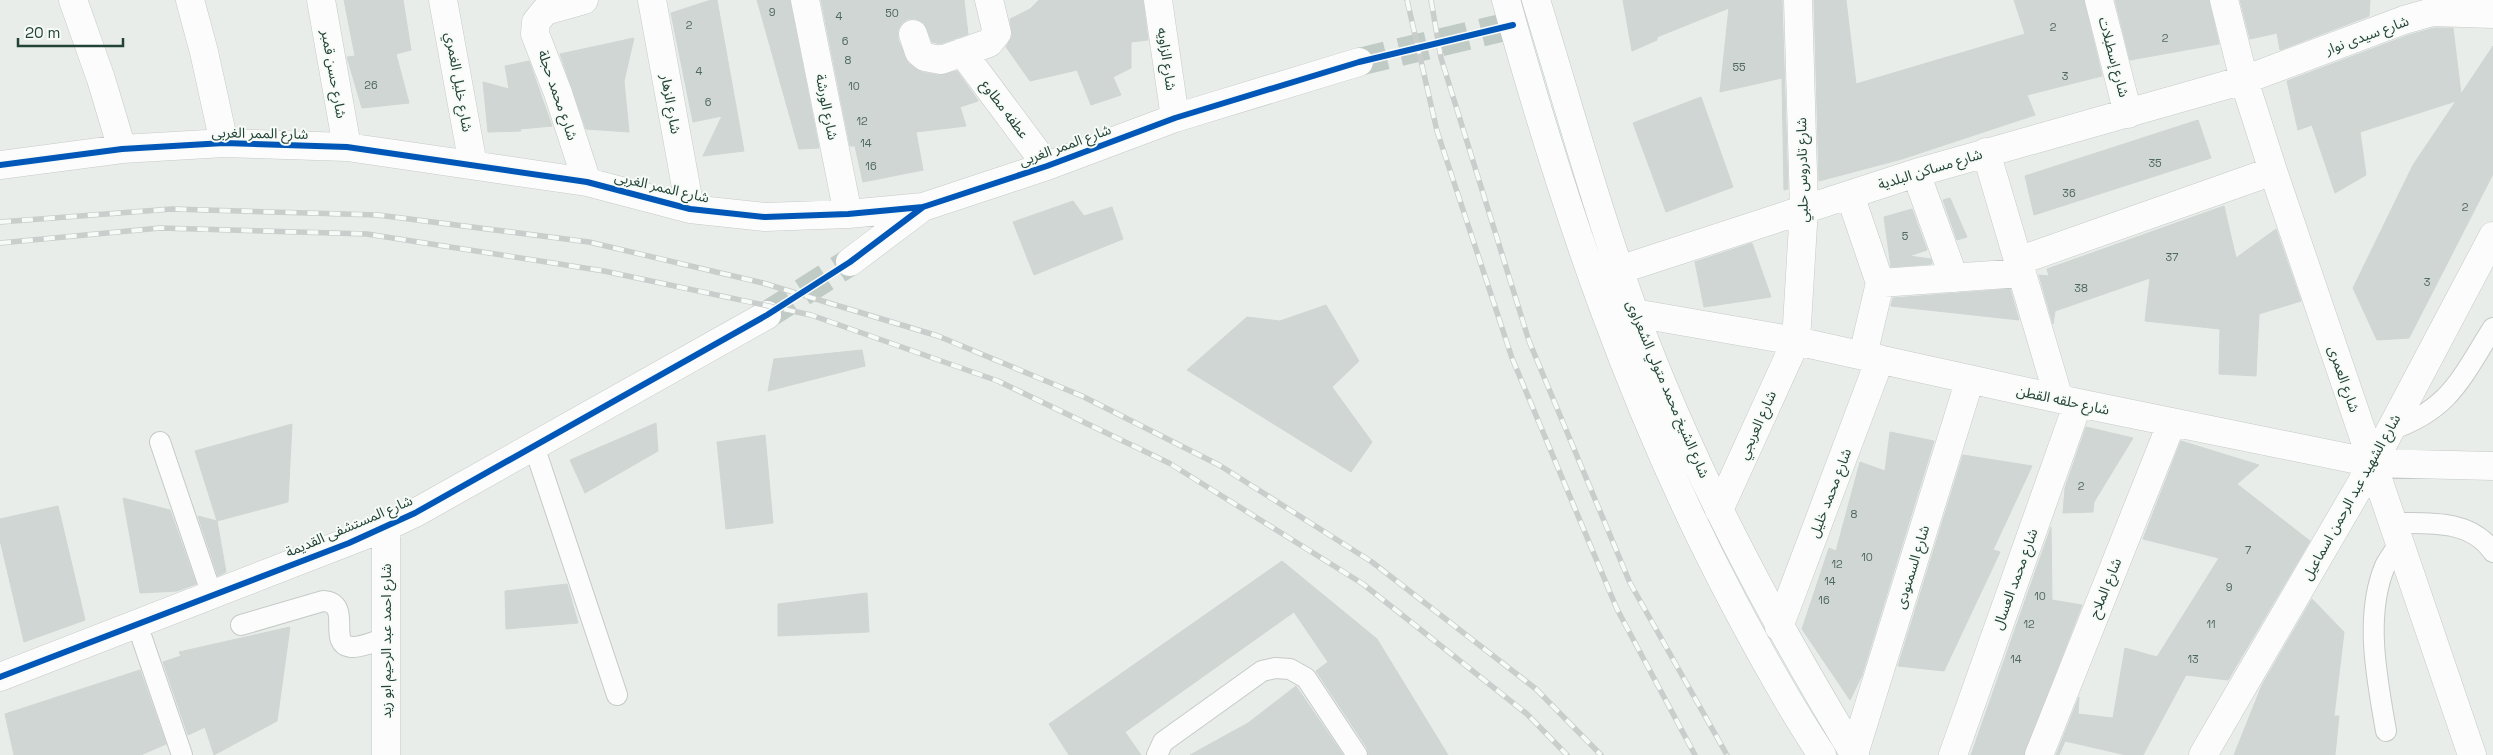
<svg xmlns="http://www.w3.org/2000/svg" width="2493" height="755" font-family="'Space Grotesk','Noto Sans Arabic',sans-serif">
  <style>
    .building { fill: #d0d6d3; stroke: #d0d6d3 }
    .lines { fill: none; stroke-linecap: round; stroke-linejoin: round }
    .street-tunnel { stroke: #c1cbc6; stroke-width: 28; stroke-dasharray: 28 14; stroke-linecap: butt }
    .lane-casing { stroke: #c5cac7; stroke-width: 22 }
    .street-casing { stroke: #c5cac7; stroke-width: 29 }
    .secondary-casing { stroke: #c1c9c5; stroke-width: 29 }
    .lane { stroke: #fcfcfc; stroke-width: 20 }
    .street { stroke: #fcfcfc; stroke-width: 28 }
    .secondary { stroke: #fcfcfc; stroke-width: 28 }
    .rail-casing { stroke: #c9cdcb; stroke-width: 5.5 }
    .rail { stroke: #f7fbf8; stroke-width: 4; stroke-dasharray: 11; stroke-linecap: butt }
    .cycleway-casing { stroke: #f7fbf8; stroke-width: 9 }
    .cycleway { stroke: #0057b8; stroke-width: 6 }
    .labels { text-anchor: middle; stroke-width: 4; stroke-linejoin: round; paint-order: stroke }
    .number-label { font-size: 11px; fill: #4f685f }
    .street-label { font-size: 14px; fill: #234337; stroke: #f7fbf8 }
  </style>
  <rect width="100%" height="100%" fill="#e8edea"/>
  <path class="building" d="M344 0H403L411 50 396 54 409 103 362 108 347 57 355 56Z
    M711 0H717L744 151 703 156 722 116 693 122 671 13Z
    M757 0H790L819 148 799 149Z
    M821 0H964L968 34 940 44 932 42 924 23 916 19H908L902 23 898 30V39L909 64 922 72 938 75 957 71 977 99 978 101 960 107 966 126 916 132 923 170 863 182 855 146H850Z
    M1039 0H1143L1148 40 1131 42V68L1113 77 1121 95 1091 105 1077 70 1030 81 1006 47 1012 36 1010 19 1030 9Z
    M1623 0H1782L1788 189 1784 190 1782 78 1720 92 1729 8 1657 37V40L1632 51Z
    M1814 0H1846L1856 84 2025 34 2014 0H2084L2102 76 2027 95 2035 115 1902 159 1819 181Z
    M2115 0H2209L2219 44 2130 60Z
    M2240 0H2370L2369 16 2280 50 2277 33 2250 39Z
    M2434 28H2453L2461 94 2493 46V174L2409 338 2377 340 2353 288 2413 165 2456 101 2360 132 2366 175 2335 193 2312 125 2298 130 2287 81 2409 35Z
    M634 38 624 81 629 132 586 129 560 54Z
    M529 61 552 126 520 129 521 131 488 132 483 82 509 89 505 66Z
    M1701 97 1733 187 1666 212 1633 123Z
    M2198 120 2211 158 2034 215 2025 176Z
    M1950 198 1967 237 1957 240 1943 200Z
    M1073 201 1084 216 1112 207 1123 239 1034 275 1013 222Z
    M2224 206 2236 258 2276 229 2301 301 2259 314 2256 376 2219 374 2220 329 2145 321 2150 278 2055 311 2053 324 2039 275 2049 276 2047 269Z
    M1912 209 1927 250 1909 256 1931 259 1932 264 1891 267 1884 217Z
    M1752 243 1771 297 1704 307 1695 262Z
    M2010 289 2019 320 1891 306 1893 298Z
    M1326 305 1359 361 1332 387 1372 442 1351 472 1187 370 1247 317 1280 321Z
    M862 350 865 366 768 391 774 359Z
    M656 423 658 451 585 493 570 460Z
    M292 424 288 502 217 521 195 451Z
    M2086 427 2133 438 2094 502 2093 512 2063 513 2065 488Z
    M1890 432 1934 441 1862 675 1850 700 1802 629 1829 548 1836 551 1860 462 1885 471Z
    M765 435 773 523 726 529 717 442Z
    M2181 441 2259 465 2237 484 2310 541 2228 680 2186 675 2143 755H2126L2065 741 2059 755H2056L2079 697 2078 714 2113 718 2125 648 2157 657 2219 558 2143 539Z
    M1963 455 2032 466 1993 550 2000 552 1944 671 1898 666Z
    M123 498 170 510 196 584 177 591 140 593Z
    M58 506 85 620 24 642 0 540V519Z
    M198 516 217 521 226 572 218 576Z
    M2051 527 2052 600 2082 605 2024 755H1971Z
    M1282 561 1377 639 1448 755H1369L1367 748 1316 671 1328 662 1294 612 1125 732 1141 755H1069L1049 724Z
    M567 584 578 623 506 629 505 591Z
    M867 593 869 632 778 636V604Z
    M2312 599 2344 632 2334 716H2339L2335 755H2234L2262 685Z
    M290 627 277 721 214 755 205 727 188 735 163 662 181 656 179 652Z
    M140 670 166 744 141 755H14L5 714Z
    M1296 686 1343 755H1190L1248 723Z"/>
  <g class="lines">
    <path class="street-tunnel" d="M1359 62 1513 25
      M767 315 850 262"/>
    <g class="lane-casing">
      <path id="lane" d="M2390 430C2450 410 2461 378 2493 328
        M160 442 212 595
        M534 446 617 695
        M2393 523C2428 523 2471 519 2493 552
        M137 624 182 755
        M241 625 323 601C354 603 326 644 351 647 361 648 376 641 386 638
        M2386 731C2377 679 2364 616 2385 566 2389 558 2395 551 2399 543
        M1157 755 1163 742 1262 671 1275 668 1290 669 1306 678 1357 755"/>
    </g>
    <g class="street-casing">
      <path id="street" d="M73 0 101 79 122 149
        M190 0 204 52 224 143
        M321 0 347 147
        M443 0 473 165
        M584 0 545 11 536 22 535 34 558 93 587 182
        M652 0 690 209
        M805 0 848 214
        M1158 0 1175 118
        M2099 0 2128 114
        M2224 0 2244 80 2273 171 2472 755
        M913 34 919 52 925 57 941 60 989 43 997 33 989 0
        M962 52 1047 166
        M1986 152 2059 399
        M0 165 122 149 224 143 347 147 587 182 690 209 765 217 848 214 923 207 1047 166 1175 118 1359 62
        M1916 173 1954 278
        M1850 195 1880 283 1863 355
        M2018 261 2273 171
        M850 262 923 207
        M1619 270 1916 173 2244 80 2404 20 2432 12 2493 14
        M1880 283 2021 273
        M1634 313 1796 341 2078 403 2373 463 2493 466
        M1719 510 1796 341 1804 208 1798 0
        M386 527V755
        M1779 627 1880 359
        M0 677 386 527 415 513 767 315
        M1854 754 1970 379
        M1953 755 2078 403
        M2039 755 2172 422
        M2203 755 2373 463 2493 236"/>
    </g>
    <g class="secondary-casing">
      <path id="secondary" d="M1506 0C1564 209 1633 413 1735 605 1762 656 1790 707 1822 755
        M1536 0C1568 104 1597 209 1634 312 1691 467 1769 613 1855 755"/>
    </g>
    <use href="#lane" class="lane"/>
    <use href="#street" class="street"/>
    <use href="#secondary" class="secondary"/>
    <g class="rail-casing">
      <path id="rail" d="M1407 0 1437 131 1512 358 1617 609 1695 755
        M1431 0 1441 58 1529 341 1630 583 1727 755
        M0 222 172 209 378 215 589 242 763 283 938 336 1082 396 1219 465 1372 562 1536 689 1601 755
        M0 243 160 228 367 234 604 271 811 315 998 381 1169 463 1363 584 1527 714 1567 755"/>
    </g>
    <use href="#rail" class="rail"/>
    <g class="cycleway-casing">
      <path id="cycleway" d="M0 165 122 149 224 143 347 147 587 182 690 209 765 217 848 214 923 207 1047 166 1175 118 1359 62 1513 25
        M0 677 349 543 415 513 767 315 850 262 923 207"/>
    </g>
    <use href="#cycleway" class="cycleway"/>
  </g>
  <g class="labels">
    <g class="number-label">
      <text x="772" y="16">9</text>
      <text x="892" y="17">50</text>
      <text x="839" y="20">4</text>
      <text x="689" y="29">2</text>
      <text x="2053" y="31">2</text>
      <text x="2165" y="42">2</text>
      <text x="845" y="45">6</text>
      <text x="848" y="64">8</text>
      <text x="1739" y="71">55</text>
      <text x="699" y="75">4</text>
      <text x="2065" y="80">3</text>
      <text x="371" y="89">26</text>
      <text x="854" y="90">10</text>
      <text x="708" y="106">6</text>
      <text x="862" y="125">12</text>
      <text x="866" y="147">14</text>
      <text x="2155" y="167">35</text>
      <text x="871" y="170">16</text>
      <text x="2069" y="197">36</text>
      <text x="2465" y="211">2</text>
      <text x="1905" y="240">5</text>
      <text x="2172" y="261">37</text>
      <text x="2427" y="286">3</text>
      <text x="2081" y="292">38</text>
      <text x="2081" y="490">2</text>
      <text x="1854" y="518">8</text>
      <text x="2248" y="554">7</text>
      <text x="1867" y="561">10</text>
      <text x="1837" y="568">12</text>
      <text x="1830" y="585">14</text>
      <text x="2229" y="591">9</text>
      <text x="2040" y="600">10</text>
      <text x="1824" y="604">16</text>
      <text x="2029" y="628">12</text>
      <text x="2211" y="628">11</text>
      <text x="2016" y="663">14</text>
      <text x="2193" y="663">13</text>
    </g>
    <g class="street-label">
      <text transform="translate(2367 35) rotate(-20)" y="5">شارع سيدى نوار</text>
      <text transform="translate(2114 57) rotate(75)" y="5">شارع إسطبلات</text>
      <text transform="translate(1167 59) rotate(82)" y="5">شارع الزاويه</text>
      <text transform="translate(334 74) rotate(80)" y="5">شارع حسن قمبر</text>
      <text transform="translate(459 82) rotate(80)" y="5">شارع خليل الغمري</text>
      <text transform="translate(558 95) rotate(71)" y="5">شارع محمد حجلة</text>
      <text transform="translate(671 104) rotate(80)" y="5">شارع الزهار</text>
      <text transform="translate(827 107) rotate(79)" y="5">شارع الورشة</text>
      <text transform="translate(1005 109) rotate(53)" y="5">عطفه مطاوع</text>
      <text transform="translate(260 133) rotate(1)" y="5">شارع الممر الغربى</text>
      <text transform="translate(1065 145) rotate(-20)" y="5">شارع الممر الغربى</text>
      <text transform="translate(1930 169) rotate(-17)" y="5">شارع مساكن البلدية</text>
      <text transform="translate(1802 170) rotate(-91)" y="5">شارع تادروس حلبي</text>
      <text transform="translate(662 187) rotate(13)" y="5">شارع الممر الغربى</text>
      <text transform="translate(2344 379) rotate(71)" y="5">شارع العمرى</text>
      <text transform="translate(1668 389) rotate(67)" y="5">شارع الشيخ محمد متولي الشعراوى</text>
      <text transform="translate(2063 400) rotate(12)" y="5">شارع حلقه القطن</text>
      <text transform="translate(1757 425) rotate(-66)" y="5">شارع العربجي</text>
      <text transform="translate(1830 493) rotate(-69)" y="5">شارع محمد خليل</text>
      <text transform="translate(2351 497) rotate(-61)" y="5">شارع الشهيد عبد الرحمن اسماعيل</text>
      <text transform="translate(349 526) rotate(-23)" y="5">شارع المستشفى القديمة</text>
      <text transform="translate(1912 567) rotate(-73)" y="5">شارع السمنودى</text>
      <text transform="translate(2015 579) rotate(-70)" y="5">شارع محمد العسال</text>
      <text transform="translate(2105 588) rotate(-68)" y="5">شارع الملاح</text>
      <text transform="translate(386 641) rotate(-90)" y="5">شارع احمد عبد الرحيم ابو زيد</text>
    </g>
  </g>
  <path d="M18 38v8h105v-8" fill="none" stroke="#234337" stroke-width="2.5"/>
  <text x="25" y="38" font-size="15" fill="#234337" stroke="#f7fbf8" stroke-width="4" paint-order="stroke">20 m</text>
</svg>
